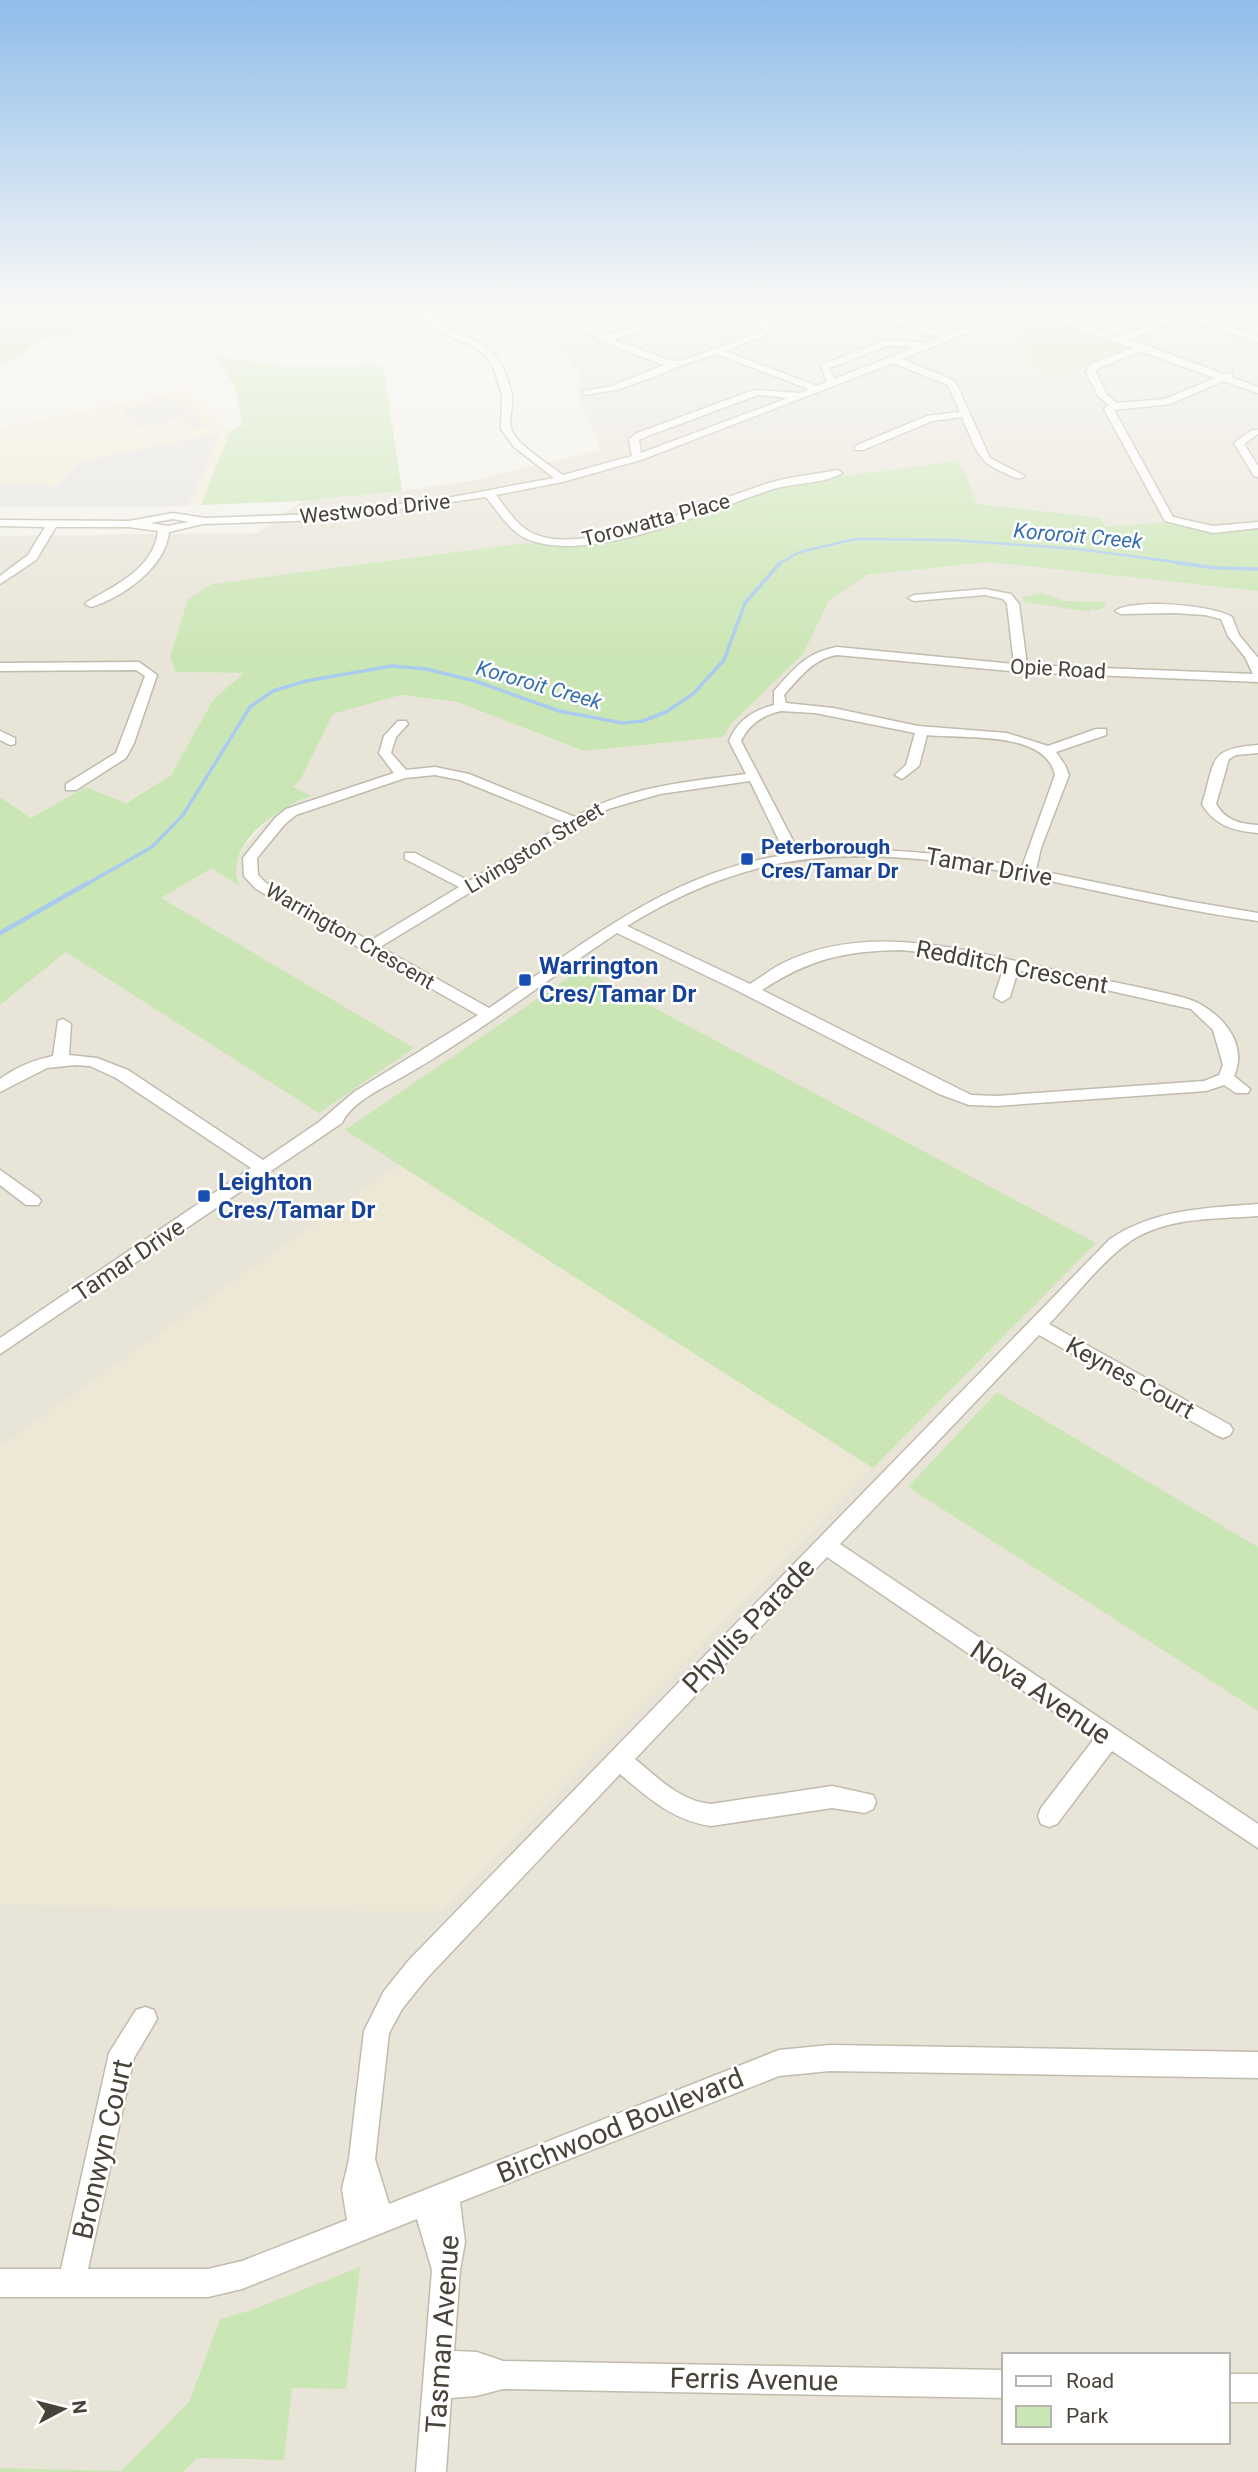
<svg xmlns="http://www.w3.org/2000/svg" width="1258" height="2472" font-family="Roboto,sans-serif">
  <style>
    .residential { fill: #e8e4d8; fill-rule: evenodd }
    .commercial { fill: #f4ebd7 }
    .education { fill: #ece8d5 }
    .green { fill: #cbe6b5 }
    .parking { fill: #e6e4e1 }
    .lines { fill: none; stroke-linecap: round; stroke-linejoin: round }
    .stream-far2 { stroke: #aacbed; stroke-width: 2.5 }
    .stream-far1 { stroke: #aacbed; stroke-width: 3.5 }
    .stream { stroke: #aacbed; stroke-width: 4.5 }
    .minor-casing { stroke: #bfbbad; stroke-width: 3 }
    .highway-casing { stroke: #d5ad43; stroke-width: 4 }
    .minor { fill: #fff; fill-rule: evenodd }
    .highway { fill: #f6d774; fill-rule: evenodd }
    .transit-dot { fill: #1a4fb4; stroke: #fff; stroke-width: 2.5 }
    .labels { text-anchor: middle; stroke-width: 5; stroke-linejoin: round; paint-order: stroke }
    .far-street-label { font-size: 21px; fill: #484338; stroke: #fff }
    .far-water-label { font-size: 21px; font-style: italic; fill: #3770ae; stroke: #fff }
    .far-transit-label { font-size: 21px; font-weight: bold; fill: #164399; stroke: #fff; text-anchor: start }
    .street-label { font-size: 24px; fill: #484338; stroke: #fff }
    .transit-label { font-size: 24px; font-weight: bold; fill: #164399; stroke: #fff; text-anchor: start }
    .near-street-label { font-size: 28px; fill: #484338; stroke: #fff }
  </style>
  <rect width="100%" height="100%" fill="#f4f2ea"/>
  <path class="residential" d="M511 311H1258V569L953 540 176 672 245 673 213 700 171 775 125 803 86 787 31 818 0 797V536L257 533 302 501 402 491 476 480 601 450 578 398 580 374 561 350 517 321Z
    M987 562 1258 591V2472H0V1005L66 952 212 868 240 884 235 866 240 851 275 812 310 796 294 788 301 779 333 714 401 695 457 702 584 751 723 737 732 723 803 654 829 601 867 575ZM1004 2355H1228V2442H1004Z"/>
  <path class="commercial" d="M23 311H278L265 324 0 326Z
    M185 390 230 432 201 505 0 507V428Z"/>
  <path class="education" d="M399 1164 873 1468 442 1912 0 1905V1446Z"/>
  <path class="green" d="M1034 318 1053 321 1128 349 1079 370H1036L1016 326Z
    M132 325 37 341 24 353 0 365V326Z
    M217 356 283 367 383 366 402 491 302 501 201 505 230 432 242 425 235 386Z
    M956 461 964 471 977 504 1101 518 1105 527 1169 522 1174 525 1225 532 1258 527V591L987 562 867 575 829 601 803 654 732 723 723 737 584 751 457 702 401 695 333 714 301 779 294 787 311 796C280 806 221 846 240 884L238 885 212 868 161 898 414 1048 319 1113 66 952 0 1005V797L31 818 86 787 126 803 171 775 213 700 244 673 176 672 170 657 188 599 212 584 526 543 557 545 631 533 731 504 781 485 844 474 847 476Z
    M1042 593 1065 601 1107 602 1100 610 1090 609V612L1024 602 1022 597Z
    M581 969 1096 1243 873 1468 345 1130Z
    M997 1392 1258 1547V1711L908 1487Z
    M360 2267 346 2389 292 2388 284 2460 197 2458 183 2472H0V2468L121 2471 189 2402 220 2319 252 2310Z"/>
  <path class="parking" d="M64 311H155L151 320 82 321 86 314 61 313Z
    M166 398 168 400 177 398 209 427 195 430 183 418 141 428 134 427 140 421 132 423 122 410Z
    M220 433 188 506 0 507V484L56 486 78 465 89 460Z"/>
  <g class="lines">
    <path class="stream-far2" d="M778 564 800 552 855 539 953 540 1078 549 1190 564"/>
    <path class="stream-far1" d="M1177 563 1217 568 1258 569
      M85 885 152 847 183 815 250 707 273 691 306 681 392 666 426 669 475 681 559 711 622 723 643 721 666 712 694 693 724 660 745 603 780 563"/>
    <path class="stream" d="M0 933 88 883"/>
    <g class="minor-casing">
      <path id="minor" d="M421 311H430C444 338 476 332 495 356 504 366 509 382 512 395 514 406 508 418 511 428 515 444 550 465 563 475L632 456 629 439 637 433 754 390 800 393 809 389 717 354C706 358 673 366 667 372L617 390 583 395V391L612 386 664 365 600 341 556 311H567L606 335 665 319V323L612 339 671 361 684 360 766 330 735 311C749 311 769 318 775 331L725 351 817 386 827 382 821 365 886 340 928 343 939 338 859 311H873L947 335 1007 311H1020L902 359 955 381 990 458 1025 476C1018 481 1013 477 1005 473 976 462 974 444 962 417L932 421 863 450H855V446L927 416 960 412 948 385 893 363 641 460 562 482 496 495C506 508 517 526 532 533 585 559 714 500 769 483 791 476 814 475 837 470L842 473C826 484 790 483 770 490 708 511 589 565 527 539 510 532 497 510 486 497L323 520 203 524 169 532C165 568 123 597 91 607L85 604 87 602C116 585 154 568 158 531L129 527H56L36 560 0 584V576L28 555 45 527 0 526V520L129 521 173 513 205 518 323 514 447 498 554 478 514 447 501 429 502 395 494 369 488 358 473 346 430 328ZM887 346 916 347 834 379 829 368ZM758 395 788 398 641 453 639 440 645 437ZM173 519 189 522 168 526 150 523Z
        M1031 311H1045L1117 337 1182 312 1258 336V342L1182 318 1126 340 1146 345 1223 374 1232 373 1231 377 1258 387V393L1223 381 1170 404 1114 410 1173 517 1213 526 1258 522V528L1213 533 1165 521 1104 409 1109 405 1098 396 1086 372 1090 365 1132 348ZM1140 351 1215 378 1165 399 1117 403 1107 395 1096 372 1097 369Z
        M1252 430H1258V434L1244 444 1258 466V477L1254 476 1234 443Z
        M985 589 1011 594 1019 604 1027 665 1253 674 1245 657 1228 636 1221 619 1205 615 1174 613 1121 614 1115 611C1133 598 1213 605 1232 617L1239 635 1258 658V682L1021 672 837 655C814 658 799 678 784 695L786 703 833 708 918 726 1007 733 1048 746 1096 729H1106V735L1056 752 1065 765 1069 775 1041 848 1036 870 1187 901 1258 913V921C1210 914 1163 905 1116 895 1003 871 878 839 763 867 714 879 669 900 627 926L750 984C760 978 770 970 781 964 869 920 969 951 1059 971 1101 980 1143 987 1185 998 1216 1007 1250 1041 1234 1076L1250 1089 1248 1093H1236L1224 1085 1206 1091 996 1106 969 1105 939 1094 736 990 617 933C546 980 478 1034 404 1076 383 1088 351 1102 342 1123L0 1354V1338L251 1168 116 1078 90 1066 75 1065 47 1068 0 1092V1079C16 1067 34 1060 53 1056L58 1021 63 1019 71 1024 69 1055 97 1058 128 1070 263 1160 319 1122 354 1092 478 1015 256 889 244 876 243 858 275 818 286 809 394 773 379 753 384 736 398 721H406L408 724 396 737 391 753 406 770 435 767 469 774 575 817C627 786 688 782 746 774L729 741C737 721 753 710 774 705V691C795 668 805 653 837 647L1014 664 1007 604 1003 599 985 595 914 601 908 598 914 595ZM781 711 815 713 915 733 906 765 895 775 902 779 919 766 927 735C962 739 1046 730 1055 775L1022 867C949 854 874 844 800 854L741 741C749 724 763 715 781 711ZM435 775 460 780 566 823 469 881 415 853H405V859L459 887 370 941 266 883 258 875 257 858 285 824 296 815 405 778ZM750 781 786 855C670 871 583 945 489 1008L380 947 608 809 660 794ZM901 950 940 954 1004 967 994 997 1002 1002 1010 997 1018 970 1191 1009 1213 1030 1223 1065 1219 1075 1204 1081 996 1096 971 1095 762 990C809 959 844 951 901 950Z
        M139 662 157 675 134 743 126 758 76 790H66V784L116 753 145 676 136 670 0 671V663Z
        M0 731 15 738V744L10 745 0 740Z
        M1258 745V753L1236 755 1229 759 1216 804C1225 820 1240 824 1258 825V833C1234 831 1215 826 1202 804 1216 760 1207 749 1258 745Z
        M0 1170 38 1197 41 1201 38 1205H26L0 1185Z
        M1258 1204V1216C1218 1219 1173 1217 1137 1237 1105 1256 1075 1297 1049 1324L1230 1425 1233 1430 1230 1435 1223 1438 1216 1435 1039 1335 840 1544 1258 1824V1848L1112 1751 1057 1824 1049 1827 1041 1824 1038 1816 1041 1808 1094 1739 827 1557 635 1759C658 1778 680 1801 711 1804L832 1786 873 1795 876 1802 873 1809 865 1813 832 1808 711 1826C674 1821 648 1798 620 1774L427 1978 402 2009 389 2033 375 2159 389 2204 779 2050 830 2045 1258 2052V2078L830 2071 779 2076 460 2202 465 2242 460 2270 454 2351 477 2352 503 2361 1004 2370V2398L503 2389 476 2396 451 2398 446 2472H416L432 2270 417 2219 242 2289 208 2297H0V2269H61L109 2053 136 2010 145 2007 154 2010 157 2019 134 2058 88 2269H208L242 2261 347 2220 342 2189 349 2159 364 2031 384 1991 409 1960 1110 1239C1155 1209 1206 1208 1258 1204Z
        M1228 2374H1258V2402H1228Z"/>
    </g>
    <g class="highway-casing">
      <path id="highway" d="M0 311H9L0 317Z"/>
    </g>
    <use href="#minor" class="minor"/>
    <use href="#highway" class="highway"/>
  </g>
  <linearGradient id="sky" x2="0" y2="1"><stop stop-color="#8fbdea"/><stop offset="0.47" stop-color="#faf9f6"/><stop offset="1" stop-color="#faf9f6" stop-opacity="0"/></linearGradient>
  <rect width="1258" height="658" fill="url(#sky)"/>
  <g class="transit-dot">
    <rect x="740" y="852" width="14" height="14" rx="3.5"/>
    <rect x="518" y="973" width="14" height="14" rx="3.5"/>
    <rect x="197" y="1189" width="14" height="14" rx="3.5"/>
  </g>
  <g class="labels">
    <g class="far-street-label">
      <text transform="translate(375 509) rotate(-6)" y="7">Westwood Drive</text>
      <text transform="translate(656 520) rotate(-15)" y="7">Torowatta Place</text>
      <text transform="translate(1058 669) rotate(3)" y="7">Opie Road</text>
      <text transform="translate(534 848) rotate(-31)" y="7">Livingston Street</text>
      <text transform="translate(350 936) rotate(30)" y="7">Warrington Crescent</text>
    </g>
    <g class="far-water-label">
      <text transform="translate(1078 536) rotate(5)" y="7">Kororoit Creek</text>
      <text transform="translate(539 685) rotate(16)" y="7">Kororoit Creek</text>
    </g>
    <g class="far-transit-label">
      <text x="761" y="854">Peterborough<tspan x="761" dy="24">Cres/Tamar Dr</tspan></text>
    </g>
    <g class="street-label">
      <text transform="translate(989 867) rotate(10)" y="8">Tamar Drive</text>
      <text transform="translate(1012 967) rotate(11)" y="8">Redditch Crescent</text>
      <text transform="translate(129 1260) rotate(-34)" y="8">Tamar Drive</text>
      <text transform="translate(1130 1378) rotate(29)" y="8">Keynes Court</text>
    </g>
    <g class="transit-label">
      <text x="539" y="974">Warrington<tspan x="539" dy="28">Cres/Tamar Dr</tspan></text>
      <text x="218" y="1190">Leighton<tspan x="218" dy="28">Cres/Tamar Dr</tspan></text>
    </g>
    <g class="near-street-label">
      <text transform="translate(748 1625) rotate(-46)" y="10">Phyllis Parade</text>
      <text transform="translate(1041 1692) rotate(34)" y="10">Nova Avenue</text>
      <text transform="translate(620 2125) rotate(-22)" y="10">Birchwood Boulevard</text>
      <text transform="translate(102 2149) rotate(-77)" y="10">Bronwyn Court</text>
      <text transform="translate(442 2334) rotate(-86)" y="10">Tasman Avenue</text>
      <text transform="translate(754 2379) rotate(1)" y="10">Ferris Avenue</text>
    </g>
  </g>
  <rect x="1002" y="2353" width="228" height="91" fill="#ffffff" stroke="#b6b4af" stroke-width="2"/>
  <rect x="1016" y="2376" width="35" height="10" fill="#ffffff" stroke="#b6b4af" stroke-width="2"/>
  <text x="1066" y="2388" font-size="21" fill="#484338">Road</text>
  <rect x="1016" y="2406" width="35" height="21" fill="#cbe6b5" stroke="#b6b4af" stroke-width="2"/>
  <text x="1066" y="2423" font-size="21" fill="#484338">Park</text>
  <g transform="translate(63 2409) rotate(83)" stroke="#ffffff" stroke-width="5" paint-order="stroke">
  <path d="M0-5L12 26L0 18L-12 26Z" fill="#484338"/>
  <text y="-10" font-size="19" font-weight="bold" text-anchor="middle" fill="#484338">N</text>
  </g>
</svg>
